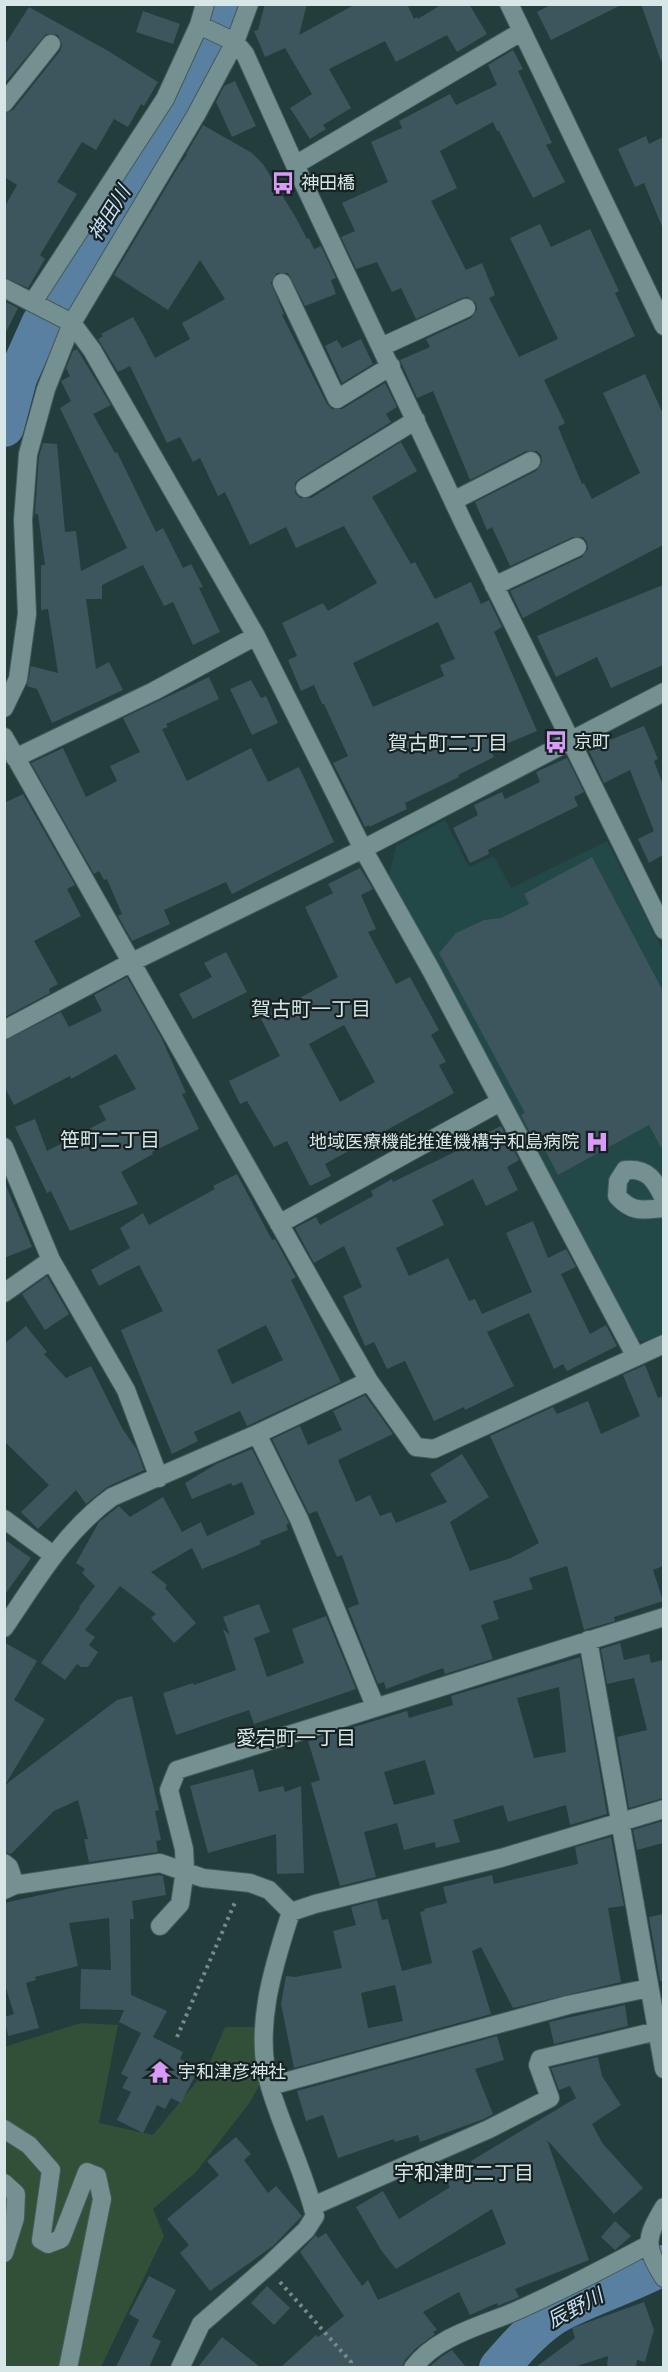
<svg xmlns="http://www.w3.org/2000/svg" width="668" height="2372" font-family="Cabin,'Noto Sans JP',sans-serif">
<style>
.built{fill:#234848}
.green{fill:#325038}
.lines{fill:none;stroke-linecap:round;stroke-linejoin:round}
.river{stroke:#5980a0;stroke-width:40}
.building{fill:#3d555d;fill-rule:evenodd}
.minor-casing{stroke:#435a5a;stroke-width:20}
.path{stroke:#758a8a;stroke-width:4;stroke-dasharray:3 4.5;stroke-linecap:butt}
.minor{stroke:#749091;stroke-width:18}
.labels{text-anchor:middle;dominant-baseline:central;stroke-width:4.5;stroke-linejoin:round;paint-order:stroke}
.poi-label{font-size:18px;fill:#d7e6e6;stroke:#162122;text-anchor:start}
.water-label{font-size:20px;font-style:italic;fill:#c7dff4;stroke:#162122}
.neighbourhood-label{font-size:20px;fill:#d7e6e6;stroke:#162122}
</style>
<rect width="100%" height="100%" fill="#233d3d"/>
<path class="built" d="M445,820L469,867L494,856L511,888L607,841L663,951V1334L645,1342L636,1340L389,876L396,846Z"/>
<path class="green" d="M81,2023L118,2025L99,2123L153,2135L207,2069L225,2027H258L261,2082L250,2102L196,2172L153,2209L164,2236L101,2367H5L4,2047Z"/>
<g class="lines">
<path class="river" d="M4,427L17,378L41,324L199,68L225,4
M499,2368C517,2347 537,2324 561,2311C594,2294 631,2283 664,2265"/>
</g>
<path class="building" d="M265,4H307L299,35L356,4H407L414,19L417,17L418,19L442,4H469L487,34L457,52L447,35L396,62L385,41L329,69L351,108L323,125L326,129L310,139L290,108L312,94L285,48L265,57L254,31L258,30Z
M552,4H623L551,40L537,12Z
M641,4H663V60L661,61Z
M29,7L110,52L158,82L144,106L141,104L128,127L114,119L96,150L82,142L57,182L77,194L40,255L45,259L28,288L4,277V208L17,185L4,177V114L13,110L60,51L62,45L58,35L46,34L4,84V46Z
M143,11L180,24L173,44L136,32Z
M513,50L523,69L518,71L552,143L546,145L565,182L533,198L499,131H497L493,122L440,151L457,188L431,201L466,270L482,263L495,295L489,298L519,357L558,339L510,238L540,224L551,247L590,229L619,291L615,293L635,336L544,380L565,423L558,427L582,484L584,483L592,499L640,473L603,393L645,374L663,414V545L523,618L510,591L582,557L588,549L587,542L583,537H573L510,566L492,527L487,530L475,502L536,471L542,462L541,455L537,451H526L470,480L433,391L417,398L400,360L430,347L426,339L471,318L477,310L476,303L468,297L462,298L416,319L401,288L392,292L377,262L356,269L341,237L355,231L342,203L388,182L371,142L402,128L399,121L450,94L456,105L497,85L488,65Z
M235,81L256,126L232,137L216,102L224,86Z
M203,125L252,153L263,164L296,218L307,239L309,238L314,249L321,246L336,278L331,280L336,294L305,306L288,273H277L271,283L284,314L282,315L327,404L332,409H342L385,383L397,407L386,414L391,422L299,479L295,483V493L300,498H311L401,442L417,471L372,497L411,564L415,562L435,599L471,582L481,604L489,600L502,627L494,632L537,731L491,750L494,757L458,775L459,777L405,803L407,809L369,827V825L365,827L333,763L348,756L324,704H322L314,685L301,691L288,660L297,656L282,623L323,603L328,611L377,583L344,526L296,548L286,527L250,545L225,492L218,496L200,458L193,462L180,437L167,443L130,366L118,372L98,339L103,336L101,334L133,317L147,342L146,344L147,343L155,358L190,339L182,323L225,299L200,260L168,310L114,275L180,164L187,155L186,154ZM438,622L455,659L440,665L444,676L373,707L353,663Z
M646,136L649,144L663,137V229L644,183L635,187L618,149Z
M4,301L18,308L4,336Z
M361,339L373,364L342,383L325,346L337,340L342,348Z
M77,349L111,405L93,414L115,453L117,452L156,532L163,528L183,568L191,564L203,587L199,588L220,632L193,645L173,602L164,606L143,565L102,585V599H86L96,669L109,662L123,690L52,723L37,689L27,686L31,666L58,673L48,609L41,610V565H45L38,514H35V512L39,456L43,443L57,444L65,532L76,531L81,571L127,548L60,408L71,401L61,381L70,376L66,368L73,351Z
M663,585V665L611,688L597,657L556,677L537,636Z
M209,677L219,699L166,724L168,727L162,729L187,781L251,748L268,782L299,767L334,842L232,894L226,882L164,910L170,924L132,941L118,916L122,914L107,879L104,880L99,871L94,874L31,763L63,748L86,797L117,781L110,766L140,752L123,718Z
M251,680L261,698L266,696L278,723L252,735L230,689Z
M644,726L658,759L654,761L663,785V855L649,863L638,839L654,831L630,770L604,783L588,749L609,738L610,740Z
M567,758L584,792L574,797L578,806L488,850L489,854L470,863L453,828L478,815L474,805L502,792L505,799L540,782L536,772Z
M23,794L75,885L67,889L81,916L34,941L58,984L49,989L50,993L5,1017L4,803Z
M592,857L663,991V1151L649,1125L558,1175L544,1148L539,1150L521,1115L525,1113L439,953L456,933L484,920L501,918L529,904L524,894Z
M360,868L373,889L361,895L376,929L368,932L396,984L410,977L439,1030L431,1035L446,1062L439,1065L454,1093L325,1164L331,1176L310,1186L287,1141L274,1147L247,1101L240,1104L229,1081L280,1056L261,1019L338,977L305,907L333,893L328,884ZM344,1025L375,1082L340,1102L309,1044Z
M226,952L247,992L193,1019L179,994L212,977L204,963Z
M127,977L161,1037L186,1093L182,1094L199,1129L152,1152L153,1154L121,1172L138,1204L70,1231L51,1191L47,1193L15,1127L35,1119L47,1151L106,1120L99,1106L136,1089L116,1054L71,1079L70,1076L14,1105L4,1086V1041L61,1012L69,1027L102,1011L94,995Z
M501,1126L519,1160L507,1167L518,1190L486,1206L473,1179L432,1200L444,1225L396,1248L409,1276L448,1258L469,1301L475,1299L482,1314L532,1292L506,1233L533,1221L548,1258L566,1249L576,1267L561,1274L590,1334L606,1325L617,1346L567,1371L563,1364L554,1369L529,1313L487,1332L514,1386L465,1410L464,1407L434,1421L405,1361L387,1369L374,1342L365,1346L343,1296L362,1287L344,1246L314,1263L295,1228L316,1217L320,1225L373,1196L371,1191L392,1179L393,1182L471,1144L470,1141Z
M237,1174L272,1240L275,1239L294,1274L296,1277L291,1280L341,1382L247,1426L240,1411L194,1432L198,1441L172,1454L121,1330L163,1311L139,1265L99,1286L91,1270L130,1248L120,1228L143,1213L149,1225L215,1189L213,1186ZM266,1325L283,1360L232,1384L217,1350Z
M4,1181L32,1247L4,1258Z
M47,1276L69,1314L45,1330L22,1294Z
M26,1326L47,1352L44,1354L66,1378L91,1366L122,1428L137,1450L144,1470L107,1487L86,1504L76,1490L38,1529L21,1512L49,1485L4,1441V1344Z
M645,1365L658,1398L663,1396V1566L653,1570L663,1601L614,1617L615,1621L584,1630L567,1566L529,1578L533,1589L493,1601L499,1619L481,1625L493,1659L445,1674L443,1668L386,1689L384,1682L378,1684L348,1608L359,1604L342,1555L337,1557L317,1511L309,1514L272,1439L300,1426L308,1445L342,1430L333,1411L365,1395L393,1434L338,1460L356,1502L370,1495L380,1516L391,1512L396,1523L447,1502L430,1474L462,1454L489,1497L450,1522L470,1571L511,1558L539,1543L490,1436L553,1407L557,1414L588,1401L601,1434L640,1416L623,1375Z
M252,1449L289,1523L286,1525L288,1530L260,1541L261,1544L234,1556L202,1569L192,1548L151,1572L167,1585L165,1588L196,1623L174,1643L151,1618L156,1614L120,1586L85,1630L95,1637L89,1645L98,1652L88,1667H81L77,1664L65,1680L41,1663L80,1608L79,1607L95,1586L82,1573L85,1569L76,1563L99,1522L119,1506L130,1517L163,1497L182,1532L201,1522L207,1536L255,1514L242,1482L233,1486L231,1483L192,1499L185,1483L216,1464Z
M4,1539L31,1558L4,1596Z
M259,1604L270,1632L254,1638L267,1677L304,1663L292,1629L326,1616L356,1689L254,1724L249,1710L176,1735L163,1693L193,1683L194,1685L236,1670L223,1629L230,1635L223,1617Z
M4,1642L37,1661L14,1700L45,1719L5,1785L117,1700L132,1696L159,1810L155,1811L161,1840L156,1841L158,1852L89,1862L84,1839H88L78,1800L54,1811L11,1854L4,1852Z
M620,1643L624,1660L649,1654L651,1663L663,1660V1798L629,1808L617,1737L647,1730L634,1678L607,1684L601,1649Z
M580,1657L607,1814L570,1825L566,1805L508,1822L503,1805L453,1820L460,1842L436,1848L435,1842L404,1850L397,1823L364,1832L376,1877L340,1886L311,1783L320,1780L308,1741L407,1711L409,1718L453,1705L451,1696ZM559,1687L566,1752L534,1758L517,1698ZM425,1760L435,1794L394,1805L384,1772Z
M253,1769L259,1792L283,1786L285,1792L301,1786L304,1873L277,1874L276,1834L208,1853L190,1786Z
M663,1821V1843L637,1850L633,1830Z
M611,1837L624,1906L608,1908L621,1982L513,2008L481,1947L472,1951L491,2014L294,2068L281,2004L286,1976L295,1977L342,1968L333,1931L356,1925L351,1907L377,1900L382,1920L388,1919L402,1971L432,1963L420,1912L425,1911L424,1909L447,1903L443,1887L492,1875L494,1884L578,1864L575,1847ZM395,1985L403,2021L368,2028L361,1993Z
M159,1875L163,1876L166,1895L132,1901L134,1919H130L131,1995L167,2011L153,2037L183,2052L180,2059L199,2068L181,2103L171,2098L165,2109L157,2105L143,2133L117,2120L131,2092L122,2088L128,2077L121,2074L141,2033L119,2022L124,2010L80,2009L81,1969L111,1970L109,1918L69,1923L78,1966L35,1977L36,1980L26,1983L39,2028L8,2036L4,2017L14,2014L4,1982V1903L77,1887Z
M663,1914V1981H660L649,1917Z
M625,2005L628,2026L554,2044L549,2022Z
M497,2036L504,2060L475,2069L493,2114L484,2119L420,2142L418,2135L395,2142L394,2139L338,2158L323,2115L306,2121L297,2091Z
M598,2057L602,2076L621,2105L592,2124L603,2144L643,2188L614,2214L547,2140L589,2260L515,2289L519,2297L498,2306L497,2303L470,2315L459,2292L423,2312L437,2330L433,2332L435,2334L415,2349L405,2360L402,2367H281L316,2335L318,2337L344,2316L300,2252L316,2235L318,2238L326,2233L362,2286L368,2280L378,2300L506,2244L492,2209L396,2269L381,2250L356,2207L383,2191L399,2219L450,2187L445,2179L472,2163L471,2161L576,2098L570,2086L559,2090L551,2068Z
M236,2137L251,2154L244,2160L268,2193L276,2186L302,2216L273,2246L210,2291L180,2253L189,2245L167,2219L219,2175L207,2161Z
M615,2221L631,2236L615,2250L601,2237Z
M149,2276L176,2290L152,2337L161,2341L149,2367H116L139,2320L129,2314Z
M267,2286L290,2308L274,2325L251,2303Z
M644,2302L654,2330L645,2362L637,2360L636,2367H607L608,2356L574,2367H536L575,2338L572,2328Z
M222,2337L260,2367H198Z
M452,2350L466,2367H429L441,2357Z"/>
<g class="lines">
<g class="minor-casing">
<path id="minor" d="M509,4L664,326
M199,25L235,42L245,54L295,165L464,524L664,930
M4,103L51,44
M295,165L521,32
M282,283L337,399L391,366
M4,288L72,323L92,350L256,636L363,849L431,970L636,1357
M33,302L165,99L199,25L205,4
M381,347L466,308
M305,488L416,420
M453,501L531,461
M494,586L577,547
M4,708L18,679L27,614L23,520L28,454L46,389L72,323L196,115L235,42L249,4
M4,737L328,1310L369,1381L416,1447L434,1449L664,1344
M15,758L154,691L256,636
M4,1030L130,963L363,849L664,692
M4,1147L51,1260L126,1390L159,1478
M664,1199C655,1180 648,1168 625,1170L618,1181L617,1196C632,1213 642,1210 664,1208
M279,1224L500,1102
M4,1293L51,1260
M257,1434L299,1519L375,1706
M4,1519L53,1555
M4,1628C36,1581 65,1531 112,1497L257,1434L369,1381
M588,1640L664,2069
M4,1863L9,1867L15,1885
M4,1890L15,1885L160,1863L203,1878L250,1883L269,1890L291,1912L315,1904L501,1858L664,1809
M160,1926L180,1904L185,1870L184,1849L169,1790L177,1770L664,1617
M270,2086L568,2005L649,1988
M4,2129L29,2145L51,2170L41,2240L48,2244L61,2239L87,2172L97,2176L102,2199L68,2368
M4,2183L16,2194L15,2218L4,2253
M313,2206L489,2129L550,2098L538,2065L540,2059L657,2031
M664,2207C645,2239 644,2246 664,2278
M180,2368L201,2324L269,2265L306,2230L315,2216C304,2171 283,2131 270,2087C253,2030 273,1967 291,1912
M413,2368C437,2336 481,2326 516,2311C561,2291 605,2268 648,2245"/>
</g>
<path class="path" d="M177,2037L236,1900
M280,2282L351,2362L349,2368"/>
<use href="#minor" class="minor"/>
</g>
<defs>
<g id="bus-bare" transform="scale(1.8)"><path d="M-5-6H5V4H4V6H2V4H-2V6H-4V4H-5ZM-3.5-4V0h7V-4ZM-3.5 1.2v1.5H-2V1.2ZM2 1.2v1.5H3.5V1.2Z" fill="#da9af7" stroke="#162122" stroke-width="2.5" paint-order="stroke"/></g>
<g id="hospital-bare" transform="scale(1.8)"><path d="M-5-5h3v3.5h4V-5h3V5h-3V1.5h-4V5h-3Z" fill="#da9af7" stroke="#162122" stroke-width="2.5" paint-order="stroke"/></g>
<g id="temple-bare" transform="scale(1.8)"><path d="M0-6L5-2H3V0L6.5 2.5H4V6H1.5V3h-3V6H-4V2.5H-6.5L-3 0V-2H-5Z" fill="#da9af7" stroke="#162122" stroke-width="2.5" paint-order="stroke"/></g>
</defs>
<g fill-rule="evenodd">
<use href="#bus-bare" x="283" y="183"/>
<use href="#bus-bare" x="556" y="742"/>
<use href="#hospital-bare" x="597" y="1142"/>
<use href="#temple-bare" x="160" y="2072"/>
</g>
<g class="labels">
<g class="poi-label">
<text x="301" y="183">神田橋</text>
<text x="574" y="742">京町</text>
<text x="579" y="1142" text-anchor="end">地域医療機能推進機構宇和島病院</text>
<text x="178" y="2072">宇和津彦神社</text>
</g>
<g class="water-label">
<text transform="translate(109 213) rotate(-58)">神田川</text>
<text transform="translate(575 2308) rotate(-28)">辰野川</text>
</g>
<g class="neighbourhood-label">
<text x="448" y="743">賀古町二丁目</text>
<text x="311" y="1009">賀古町一丁目</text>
<text x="110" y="1140">笹町二丁目</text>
<text x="296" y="1738">愛宕町一丁目</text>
<text x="464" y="2173">宇和津町二丁目</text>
</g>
</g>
<rect width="668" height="2372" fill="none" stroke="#d7e6e6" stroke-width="12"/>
</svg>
